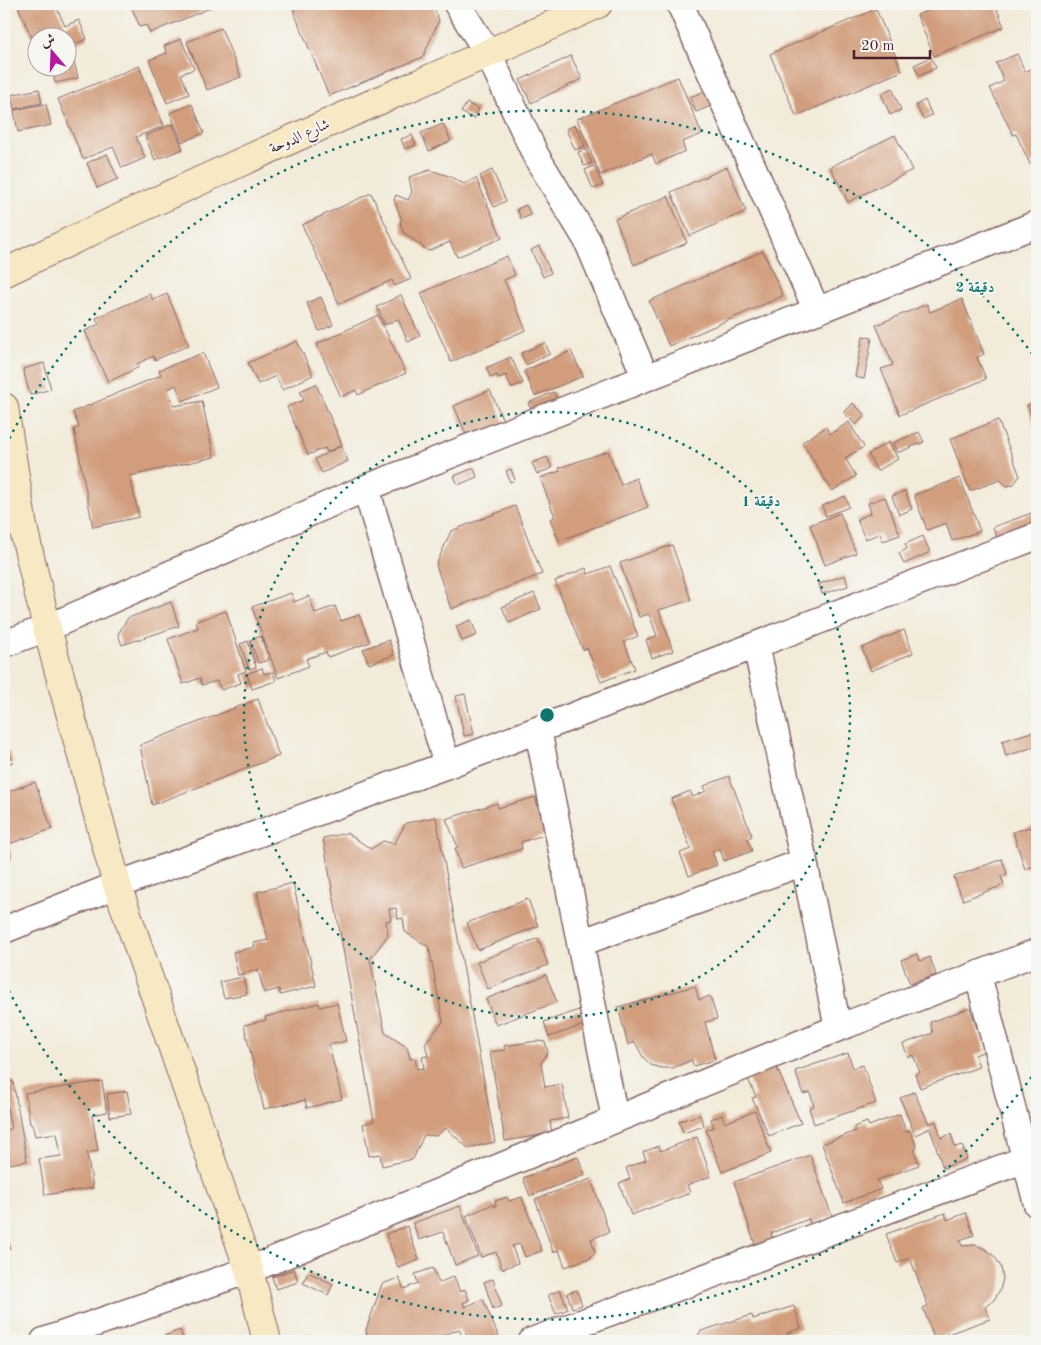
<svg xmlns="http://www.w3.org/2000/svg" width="1041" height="1345" font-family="'Old Standard TT',Amiri,serif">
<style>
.building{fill:#d19d7c;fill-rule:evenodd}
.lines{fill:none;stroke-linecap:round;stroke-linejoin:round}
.street-casing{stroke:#856668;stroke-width:29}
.secondary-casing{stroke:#856668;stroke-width:30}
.street{stroke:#fff;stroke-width:26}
.secondary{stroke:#f7e9c3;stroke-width:28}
.ring{fill:none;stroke:#0f766e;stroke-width:2.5;stroke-dasharray:2.5 5}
.labels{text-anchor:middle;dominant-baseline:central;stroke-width:4;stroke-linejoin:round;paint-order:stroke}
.street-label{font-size:15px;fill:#4a1f2b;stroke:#f6f6f2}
.centre{fill:#0f766e;stroke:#f6f6f2;stroke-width:2.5}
.ring-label{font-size:15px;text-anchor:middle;font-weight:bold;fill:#0f766e;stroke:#f6f6f2;stroke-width:4;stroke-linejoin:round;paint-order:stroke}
</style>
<rect width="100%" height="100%" fill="#f6f6f2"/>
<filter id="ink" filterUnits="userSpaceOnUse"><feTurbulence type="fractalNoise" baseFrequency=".02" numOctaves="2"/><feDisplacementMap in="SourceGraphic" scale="10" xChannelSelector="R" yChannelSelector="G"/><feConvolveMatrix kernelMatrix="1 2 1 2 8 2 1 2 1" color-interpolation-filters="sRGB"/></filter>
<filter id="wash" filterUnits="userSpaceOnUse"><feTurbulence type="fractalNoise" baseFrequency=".0096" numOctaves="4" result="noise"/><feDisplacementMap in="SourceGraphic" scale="20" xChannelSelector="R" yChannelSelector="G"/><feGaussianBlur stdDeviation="1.12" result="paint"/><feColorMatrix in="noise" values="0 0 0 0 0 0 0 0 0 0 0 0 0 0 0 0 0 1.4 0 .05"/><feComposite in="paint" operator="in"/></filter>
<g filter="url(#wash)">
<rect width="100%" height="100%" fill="#f2ebd9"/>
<g id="blocks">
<path class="building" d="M17,4H55L65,26L79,20L87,39L68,47V38H38V42L34,43Z
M130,4H208L210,8L150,33L146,25L140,27Z
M308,4H432L439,20L423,57L329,96L293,10Z
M794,4H814L796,10Z
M944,4H995L1004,27L934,56L917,15Z
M876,9L902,71L796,116L770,54Z
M221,28L241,77L207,90L187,42Z
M181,39L194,69L181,74L189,94L167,103L149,60L167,53L164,46Z
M1017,54L1025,72L1033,68L1037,77V160L1030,164L1016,134L1013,135L990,88L1004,81L996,63Z
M571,56L582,79L531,103L520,80Z
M73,57L78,78L55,83L52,68H68V58Z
M931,57L936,68L919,76L914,65Z
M139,66L164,126L136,137L145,158L122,168L113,147L83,159L58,99Z
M678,77L702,134L682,142L685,151L656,164L652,154L600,175L577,119Z
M892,88L901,110L890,115L881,93Z
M39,89L42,103L14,109L11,95Z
M705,91L711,106L696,112L690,97Z
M925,100L932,115L923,119L916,105Z
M467,103L479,109L474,119L461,112Z
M46,104L51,125L18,132L14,110Z
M192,104L204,133L182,142L170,113Z
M173,124L183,149L155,160L145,136Z
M443,124L451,141L429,151L421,133Z
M575,125L585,146L575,150L566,129Z
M412,135L416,145L405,149L401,139Z
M895,135L912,170L848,202L830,167Z
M586,149L592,163L584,166L578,152Z
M107,154L118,179L97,188L87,163Z
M594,166L603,185L593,189L585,170Z
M727,167L746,211L690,236L671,192Z
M430,170L449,176L464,184L476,178L502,238L457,257L450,242L428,251L403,232L400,222L402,220L394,200L396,195L408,200L412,192L409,177Z
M492,170L506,201L494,207L480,176Z
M371,193L411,279L395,286L392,280L339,304L302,225Z
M668,196L687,243L634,265L615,219Z
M526,205L531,215L521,219L517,209Z
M539,246L551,273L543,277L531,250Z
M763,251L783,296L669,346L649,301Z
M507,256L515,275L504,280L526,330L451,362L421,293Z
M150,294L153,300L167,294L189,345L155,360L153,356L137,364L139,367L108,382L85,331L99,324L96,318Z
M401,295L420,336L408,342L398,319L385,325L377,307Z
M321,297L333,325L319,331L307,303Z
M962,299L984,354L977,357L986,379L900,415L881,369L893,365L876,325L927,304L930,312Z
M378,315L406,373L358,395L356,390L341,397L317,344Z
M863,336L872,338L864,379L855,377Z
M297,341L313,375L282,390L276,376L258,384L248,363Z
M545,343L550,354L526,365L521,353Z
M571,351L583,376L535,396L524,371Z
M203,353L217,387L182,401L176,385L168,389L174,406L202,401L214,457L130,476L139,517L93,527L74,429L79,427L73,412L161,375L159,370Z
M511,357L523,383L511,388L506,375L498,378L497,375L491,378L486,368Z
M44,363L51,389L30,395L23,369Z
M316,384L342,445L327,452L325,448L308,455L287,407L304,400L300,391Z
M490,390L505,425L469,441L454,406Z
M554,392L561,408L536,419L528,403Z
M1037,402V432L1027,405Z
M853,403L865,415L856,425L844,413Z
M998,420L1020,476L1013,485L1007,486L1000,480L970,491L950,439Z
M849,422L864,447L845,458L856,476L832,491L802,442L826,427L830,434Z
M919,432L924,442L897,453L893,443Z
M889,442L898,459L877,471L868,454Z
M341,446L348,461L322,473L315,459Z
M608,451L621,485L636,478L648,507L559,541L550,519L555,517L540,478L560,471L559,468Z
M547,457L552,468L537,474L532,463Z
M474,468L477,477L458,485L454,476Z
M511,469L515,480L510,482L506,471Z
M960,478L980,531L952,541L946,523L927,530L914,495Z
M905,491L912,509L899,515L892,496Z
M845,496L849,507L826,516L822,506Z
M885,497L900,535L883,541L880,534L865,539L857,519L871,513L868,503Z
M515,506L542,574L451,609L436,565L451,531Z
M1037,511V525L998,540L993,527Z
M840,513L856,553L825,565L810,525Z
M923,536L930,552L904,564L899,553L907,549L905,544Z
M672,545L691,600L659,610L673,651L652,658L646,640L657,636L649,614L639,617L620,563Z
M610,566L638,636L624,642L635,669L601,682L587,648L583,650L555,581L586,568L588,574Z
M845,575L848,586L822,594L819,584Z
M291,593L294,602L309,596L315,613L335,606L341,621L359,615L370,642L328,657L326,652L306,659L309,666L278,678L252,607Z
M534,593L541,609L509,623L502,607Z
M171,602L179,626L122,645L118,634L128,618Z
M226,611L246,671L238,674L241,683L221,690L217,681L202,685L200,678L183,684L168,639L198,628L196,621Z
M471,620L477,635L462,641L456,626Z
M904,630L913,653L871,671L862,648Z
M261,636L269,660L258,663L250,640Z
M389,640L394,655L369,664L363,649Z
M248,641L256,667L249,669L240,644Z
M262,668L264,674L273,672L276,681L252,689L247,674Z
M465,694L474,734L464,736L456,696Z
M258,699L279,756L152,805L140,745Z
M1035,731L1037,746L1006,756L1002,741Z
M9,751L13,762L4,765V753Z
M729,776L752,836L747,839L752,851L724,861L720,849L712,851L717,865L689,876L680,853L691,849L671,799L690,791L693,797L706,791L704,786Z
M35,782L52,829L9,844L11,858L4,864V793Z
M535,797L547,834L521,842L522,849L461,868L455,848L458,847L446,819L497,803L498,808Z
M436,817L495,1142L468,1148L446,1128L436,1136L424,1135L413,1159L382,1166L380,1154L369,1156L363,1124L374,1121L323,838L347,833L371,849L383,841L394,844L406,823ZM396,908L398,919L403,918L405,932L429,947L443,1022L425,1043L428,1056L422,1057L424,1068L417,1069L415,1058L410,1059L407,1047L385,1033L370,959L388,935L386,921L391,920L389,909Z
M1037,825V865L1025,869L1013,832Z
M1002,859L1007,874L1001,876L1004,885L963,900L954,877Z
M293,883L316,986L280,995L279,989L264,993L258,970L238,975L233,952L255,947L254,943L268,940L257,892Z
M528,899L538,926L478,950L467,923Z
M538,938L548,965L488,989L477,962Z
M917,954L920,961L930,957L936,975L910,984L901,960Z
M546,975L557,1002L496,1025L486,999Z
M243,977L247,994L224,998L220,982Z
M695,986L699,1000L710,996L717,1019L705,1022L715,1060L693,1066L692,1060L673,1068H662L651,1065L643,1057L635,1042L628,1045L618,1007Z
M319,1003L320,1007L337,1003L346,1041L329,1045L342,1099L307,1108L305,1100L264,1109L244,1025L266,1020L265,1017Z
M970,1008L985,1051L975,1055L979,1067L920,1088L915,1074L920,1072L913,1055L908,1057L903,1044L933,1033L930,1022Z
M579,1010L584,1025L549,1037L544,1022Z
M537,1041L545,1042L548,1052L541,1063L545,1087L562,1084L568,1118L550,1121L552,1133L505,1141L490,1052L505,1050L504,1046Z
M848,1053L853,1068L863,1065L876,1103L814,1124L809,1108L814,1106L810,1092L803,1094L795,1071Z
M776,1066L801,1123L769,1136L752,1098L756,1097L748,1079Z
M13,1081L27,1161L4,1165V1131L11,1129L7,1107L4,1108V1082Z
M102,1081L107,1112L92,1115L98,1151L87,1153L93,1188L45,1195L39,1159L61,1156L57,1133L35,1136L32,1124H30L25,1093Z
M127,1091L131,1114L110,1117L107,1094Z
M914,1092L929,1124L936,1121L941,1138L951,1134L955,1147L962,1145L967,1159L943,1168L930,1128L915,1135L900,1098Z
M755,1111L771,1153L722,1172L706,1130L714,1127L711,1119L722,1115L725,1123Z
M900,1114L906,1132L910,1130L917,1148L914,1150L919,1165L877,1180L881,1189L844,1203L822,1144L856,1131L854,1127L867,1122L869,1126Z
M700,1115L704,1126L683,1133L679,1121Z
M697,1137L711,1176L687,1185L690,1193L631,1215L619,1183L630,1179L626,1168L646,1160L643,1152L659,1146L661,1151Z
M810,1155L832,1216L810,1224L809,1219L771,1233L774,1241L756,1247L734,1182Z
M578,1157L585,1175L530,1196L523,1178Z
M591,1179L609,1232L591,1239L595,1252L590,1258L565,1267L559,1250L553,1252L535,1199Z
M507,1197L509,1201L522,1197L542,1251L525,1257L520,1244L512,1246L518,1263L502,1269L496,1252L481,1257L466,1216L493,1204L494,1207L496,1206L495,1201Z
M460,1206L478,1256L455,1265L443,1232L419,1240L413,1223Z
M945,1213L947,1220L966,1213L974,1235L960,1240L962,1246L976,1245L987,1250L995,1257L1001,1267L1003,1279L1000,1290L994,1300L985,1307L990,1319L942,1336L944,1341H926L934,1338L923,1308L928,1306L910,1258L897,1263L886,1234Z
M407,1226L419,1260L398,1268L386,1234Z
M4,1231L10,1249L4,1251Z
M433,1268L439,1283L454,1276L460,1292L465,1289L469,1300L463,1303L465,1307L483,1299L500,1340L464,1341L459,1329L429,1341H368L366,1330L382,1284L399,1278L404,1289L418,1283L415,1274Z
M294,1269L298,1282L276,1289L272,1277Z
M308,1272L333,1284L328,1295L303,1283Z
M493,1279L502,1306L493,1309L484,1282Z
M560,1290L568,1309L556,1314L548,1295Z
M577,1290L582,1305L572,1308L567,1293Z
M794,1306L801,1328L787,1333L789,1341H696L697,1337L701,1331L752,1315L753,1319Z
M180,1330L184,1341H150Z"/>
</g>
</g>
<g filter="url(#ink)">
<use href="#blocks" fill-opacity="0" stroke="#856668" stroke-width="1"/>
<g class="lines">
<g class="street-casing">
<path id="street" d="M457,4L489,55L536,156L587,240L645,376
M680,4L817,311
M366,488L447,765
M4,644L47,628L366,488L1037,224
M756,645L804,862L838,1028
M538,730L615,1119
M4,930L117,885L447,765L1037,536
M580,943L804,862
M978,975L1037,1204
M44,1341L249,1270L838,1028L1037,952
M532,1341L1026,1159"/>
</g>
<g class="secondary-casing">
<path id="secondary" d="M4,273C124,215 246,159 369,105C445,72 522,39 598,4
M4,407L23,527L47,628L117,885L249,1270L267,1341"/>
</g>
<use href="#street" class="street"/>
<use href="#secondary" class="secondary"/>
</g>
</g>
<g class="ring">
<circle cx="547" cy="715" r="303"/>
<path d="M1036 1071A605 605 0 0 1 6 985M6 445A605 605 0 0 1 1036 359"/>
</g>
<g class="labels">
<g class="street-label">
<text transform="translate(300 137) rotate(-24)">شارع الدوحة</text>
</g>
</g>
<circle cx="547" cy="715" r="8" class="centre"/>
<g class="ring-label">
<text x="975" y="292">2 دقيقة</text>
<text x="761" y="506">1 دقيقة</text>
</g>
<rect width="1041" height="1345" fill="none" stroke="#f6f6f2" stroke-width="20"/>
<g transform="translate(52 52) rotate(341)"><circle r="24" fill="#f6f6f2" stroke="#b1a0a2"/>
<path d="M0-4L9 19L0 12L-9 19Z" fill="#b5179e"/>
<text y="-8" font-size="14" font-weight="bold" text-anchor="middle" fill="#4a1f2b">ش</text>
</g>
<path d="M854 50v8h76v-8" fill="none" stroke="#4a1f2b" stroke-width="2.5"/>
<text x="861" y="50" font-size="15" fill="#4a1f2b" stroke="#f6f6f2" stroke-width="4" paint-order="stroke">20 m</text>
</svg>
